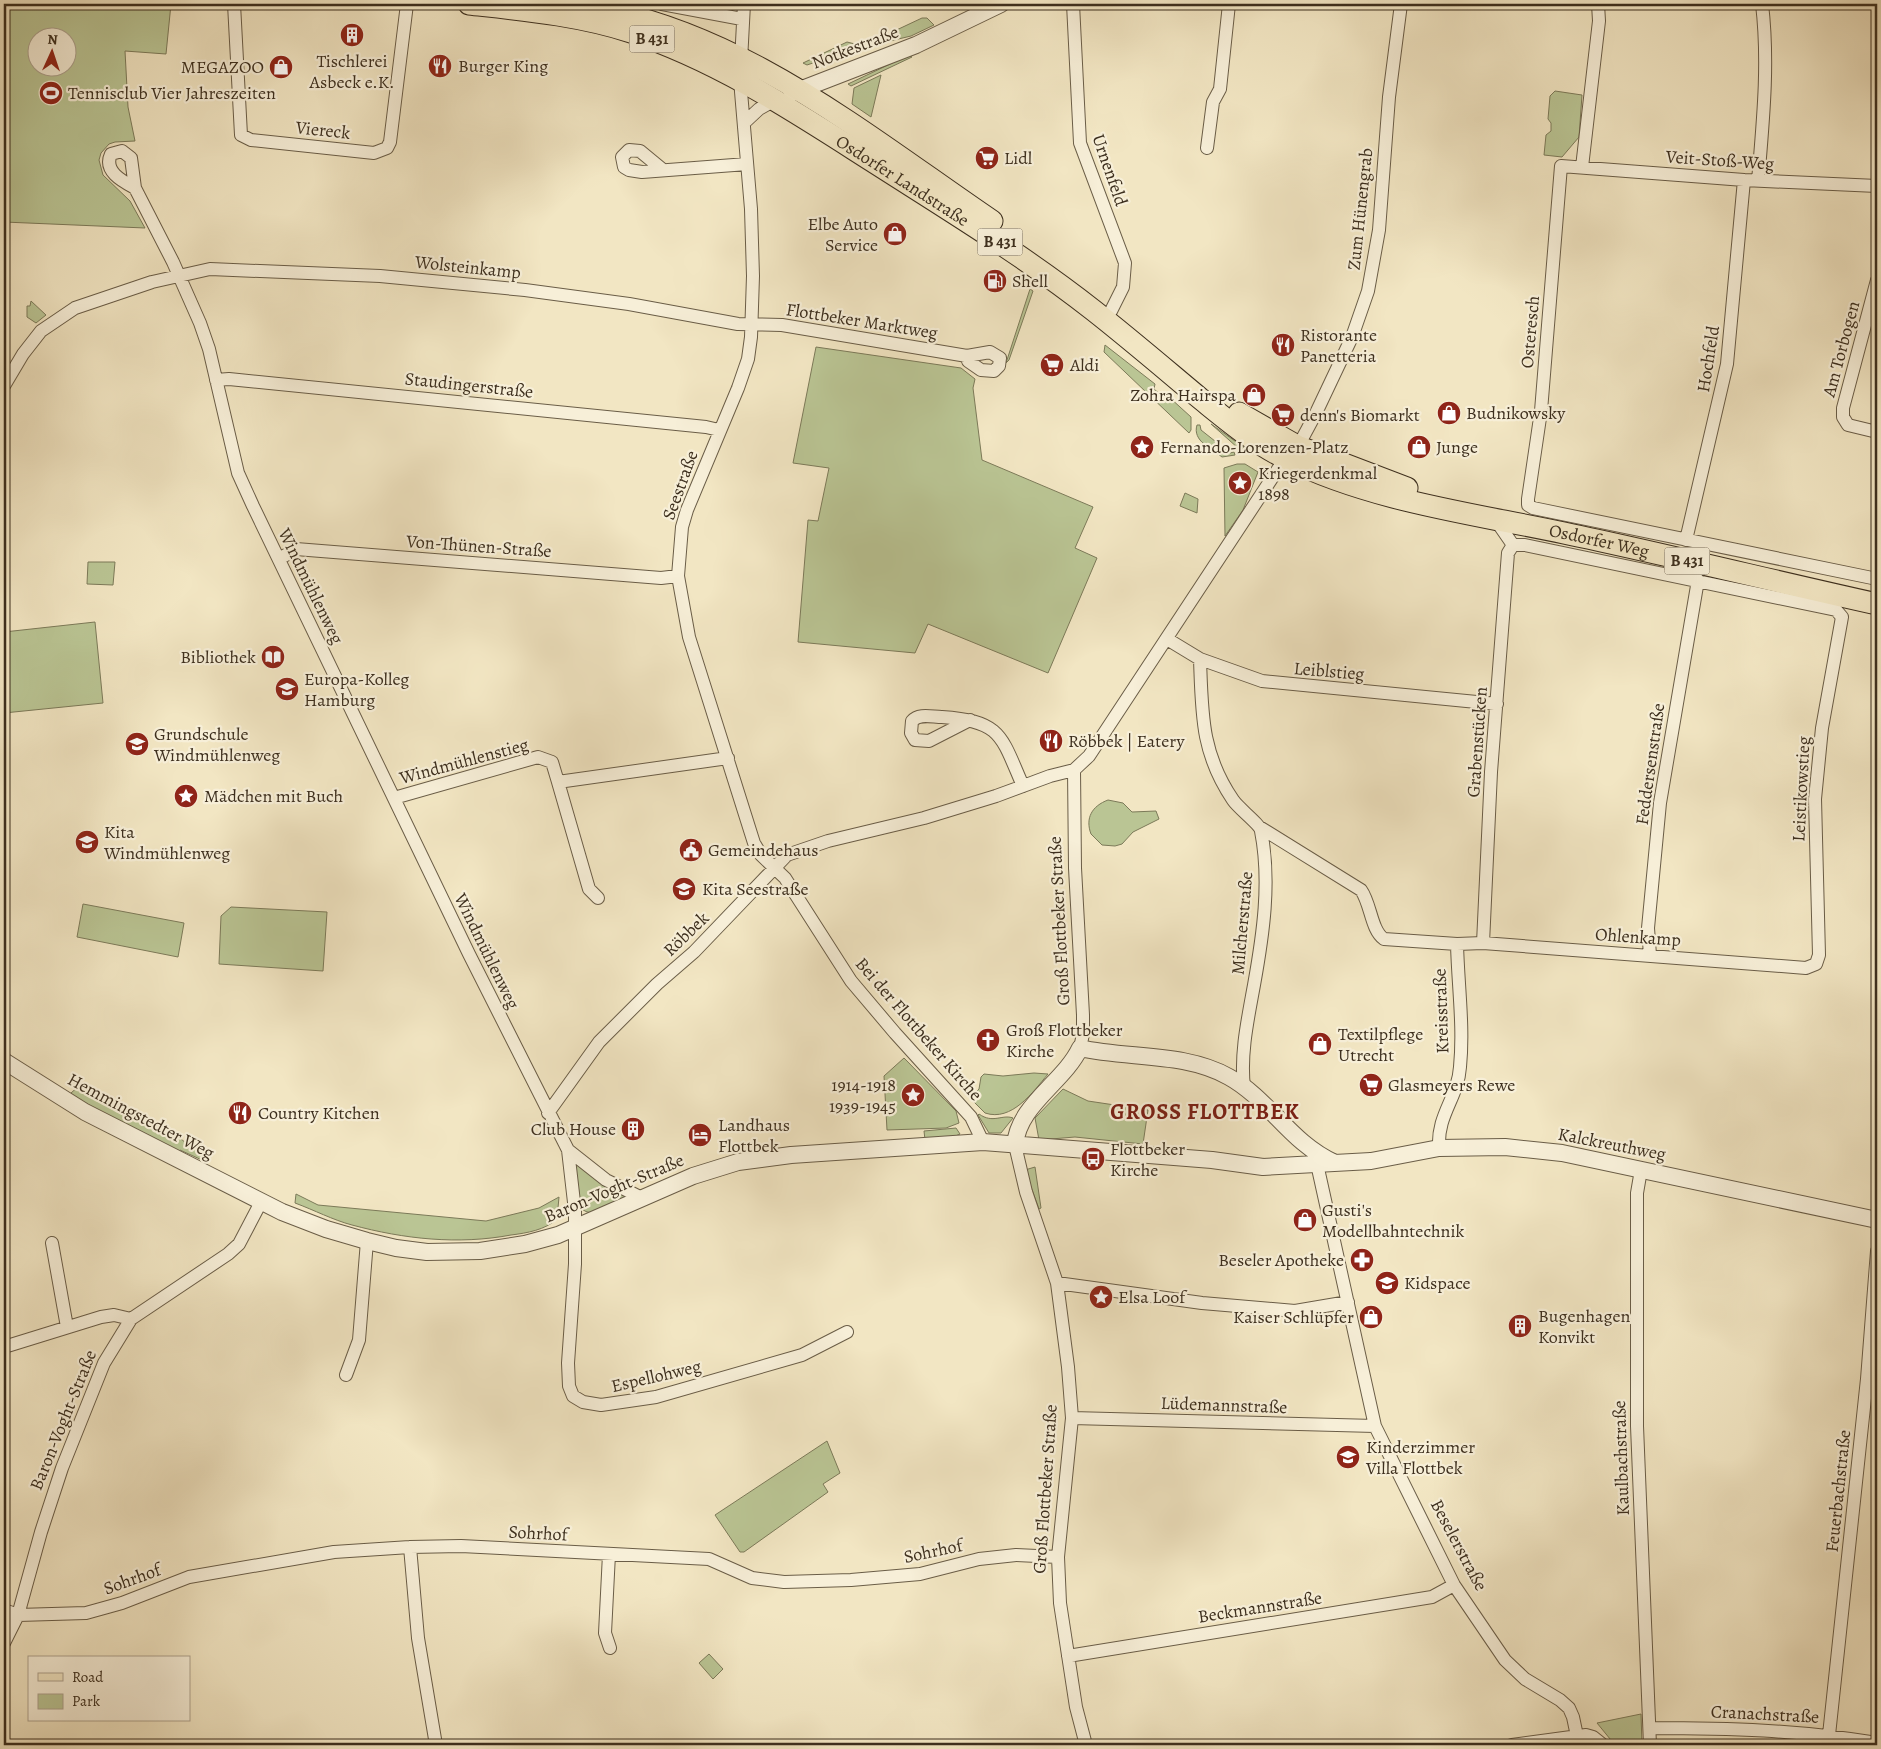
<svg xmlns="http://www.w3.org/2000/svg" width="1881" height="1749" font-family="Alegreya,serif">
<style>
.green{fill:#bac594;stroke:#7c7a59;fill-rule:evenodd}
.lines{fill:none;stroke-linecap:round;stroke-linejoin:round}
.minor-casing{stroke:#6a5d47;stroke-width:14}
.tertiary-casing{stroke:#6a5d47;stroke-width:18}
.primary-casing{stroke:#3d2f1e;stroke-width:23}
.minor{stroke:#f7efd8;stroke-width:12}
.tertiary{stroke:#f7efd8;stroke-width:16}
.primary{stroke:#f2e6c3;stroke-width:21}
.labels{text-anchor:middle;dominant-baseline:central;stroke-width:4.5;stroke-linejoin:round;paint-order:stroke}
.shield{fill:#f7efd8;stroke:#756956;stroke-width:1}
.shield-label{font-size:16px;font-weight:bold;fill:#3d2f1e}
.street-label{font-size:18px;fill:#3d2f1e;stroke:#f7efd8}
.poi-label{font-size:18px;fill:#3d2f1e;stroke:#f7efd8;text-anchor:start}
.district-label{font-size:22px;font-weight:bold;letter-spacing:1px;fill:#7a1f14;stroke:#f7efd8}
</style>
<rect width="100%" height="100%" fill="#f2e6c3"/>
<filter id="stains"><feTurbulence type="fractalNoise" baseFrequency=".004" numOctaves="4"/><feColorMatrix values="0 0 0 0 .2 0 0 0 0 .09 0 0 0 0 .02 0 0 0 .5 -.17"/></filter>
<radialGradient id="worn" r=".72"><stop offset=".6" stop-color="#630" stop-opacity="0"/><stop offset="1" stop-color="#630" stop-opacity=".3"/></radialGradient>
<path class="green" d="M4,4H171L166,54L125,51L128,107L135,141L115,142L109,144L101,153L99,160L103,175L130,201L145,228L4,222ZM38,38H68V68H38Z
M922,18H927L934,25L911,36L890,41L888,34Z
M847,42L863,46L807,65L803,63Z
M909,55L912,57L851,86L848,84Z
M881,75L871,117L852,104L854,88Z
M1555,91L1582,95L1579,137L1562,157L1544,155L1546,135L1551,131V123L1548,119L1550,96Z
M1030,289L1033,291L1009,360L1006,363Z
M31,301L46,315L36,323L27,317V306H30Z
M1105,345L1155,384L1154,389L1163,397H1169L1191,417V430L1189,433L1104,352Z
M816,347L961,368L975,379L973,388L982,460L1093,507L1075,548L1097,558L1048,673L928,624L915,653L798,642L808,520L818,521L829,468L793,463Z
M1211,424L1249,451L1238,448Z
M1197,425H1200L1201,430L1230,453L1234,452L1235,455L1222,457C1212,449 1192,441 1197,425Z
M1237,464H1245L1258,472L1243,510L1225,536L1224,468Z
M1185,493L1198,499L1197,513L1180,506Z
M88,562H115L113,585L87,584Z
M95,622L103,703L4,713V632Z
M1108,800L1123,803L1132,812L1156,811L1159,819L1133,832L1122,844L1115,846L1102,845L1091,834C1085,818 1092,806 1108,800Z
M83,904L184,923L178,957L77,937Z
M231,907L327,912L323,971L219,964L221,916Z
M904,1058L956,1111L959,1123L946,1128L887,1130L884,1076Z
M1034,1073L1048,1074C1033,1092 1012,1122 985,1113L970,1098L979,1089L981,1077L984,1074L1003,1076Z
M80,1085C123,1107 168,1124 204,1158L202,1160L180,1150L178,1152L71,1096V1093Z
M1063,1089L1088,1101L1148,1110L1143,1144L1075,1137L1039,1140L1035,1118Z
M979,1114C993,1124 1002,1114 1013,1118L1001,1133H989L978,1115Z
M956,1128L960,1134L953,1137L925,1140L924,1131Z
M575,1162L630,1197C617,1203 593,1221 581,1208Z
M1035,1167L1041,1208L1039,1209L1026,1173L1025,1170Z
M296,1194L318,1205L486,1221L539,1208L559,1197L557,1219C545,1230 527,1233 511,1235C458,1245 404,1239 352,1225C333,1220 314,1210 295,1203Z
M827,1441L840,1473L823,1484L828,1492L744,1552H740L715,1515Z
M709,1654L723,1669L713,1679L699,1663Z
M1641,1714L1642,1745H1615L1597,1723Z"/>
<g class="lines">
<g class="minor-casing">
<path id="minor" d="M234,4L241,135L251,140L374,153L387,148L390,142L407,4
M662,4L742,19
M744,4L740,80L751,209L753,276L751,337L748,359L738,388L687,510L682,527L678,576L689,637L754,843L761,855L785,878L851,981L895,1033L971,1117L983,1142
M1073,4L1080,143L1125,263L1123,287L1111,311
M744,123L759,109L775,100
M1207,148L1213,102L1220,89L1229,4
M1582,167L1599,21L1598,4
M663,170L640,151L629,150L622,157L624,167L629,170L642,172L747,164
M1758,181C1763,121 1769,63 1762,4
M1877,186L1744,180L1561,166L1541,411L1528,499V505L1533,508L1877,579
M135,188C122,181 103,171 111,154L122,151L131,158L135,188L173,262L200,323L209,349L238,473L253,506L469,954L568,1150L575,1211V1264L568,1363L569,1386L573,1396L583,1402L601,1405L656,1397L802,1355L847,1332
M1877,280L1843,408V417L1848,425L1877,432
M990,352L1000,358L999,366L994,371L981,370L968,361L967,356Z
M216,380L229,379L706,427L719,430
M4,386L23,354L41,331L75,308L152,282L210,269L380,276L525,290L629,304L738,324L782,325L967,356
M1495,519L1513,545
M1686,540L1727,364L1744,180
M279,559L296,549L661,578L678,576
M1167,639L1200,659L1262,681L1497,704
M1200,659C1202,714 1201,753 1233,800C1239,809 1260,824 1261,831C1271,882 1263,935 1254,985C1248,1018 1240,1054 1244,1087
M970,720L929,741L915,740L911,733L912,721C919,713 932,717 942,717C1002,721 1001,736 1023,786
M1074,770L1075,868L1083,1015V1034L1080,1048
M558,782L589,889L598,898
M394,798L538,757L552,762L558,782L728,758
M1261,828L1361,890C1371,904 1371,930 1384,939L1457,944C1458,985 1464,1027 1460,1067C1458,1098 1437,1114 1439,1148
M1483,943L1491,772L1508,553L1513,545
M1457,944L1483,943L1806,968L1816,964L1819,955L1815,799L1822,728L1842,617L1836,610L1525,545H1513
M1650,955L1648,928L1660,803L1698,580
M548,1113L599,1042L657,984L694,952L787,855L828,841L924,818L996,796L1050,776L1074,770L1089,756L1280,466L1302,439L1316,413L1352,337L1368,291L1379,230L1389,97L1401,4
M1015,1145L1026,1192L1057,1283L1068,1367L1072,1418L1058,1557L1060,1603L1076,1707L1086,1745
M568,1150L606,1180L644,1199
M1317,1164L1375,1426L1454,1585L1505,1660L1525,1679L1560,1700L1569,1708L1573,1717L1577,1736
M1641,1170L1637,1193V1426L1650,1745
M52,1243L67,1327
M1057,1283L1202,1303L1295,1311L1348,1302
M4,1347L101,1317L114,1315L131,1319
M346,1375L359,1340L367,1241
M1072,1418L1375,1426
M410,1547L418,1638L436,1745
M609,1554L605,1633L610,1648
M4,1610L18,1615L86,1613L122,1603L189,1577L334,1552L410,1547L461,1546L709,1559L752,1578L784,1582L851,1580L920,1574L979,1559L1016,1555L1058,1557
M4,1643L18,1615L41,1532L62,1468L104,1363L131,1319L228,1254L239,1244L261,1202
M1068,1656L1432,1597L1454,1585
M1651,1728C1729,1728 1799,1730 1877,1743
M1829,1735L1867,1379L1877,1251
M1512,1745L1586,1735L1593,1737L1603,1745"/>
</g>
<g class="tertiary-casing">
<path id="tertiary" d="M792,93L916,45L1001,4
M4,1061L85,1112L282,1212L326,1229L367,1241L396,1248L427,1252L480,1251L525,1244L558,1235L693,1176L738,1162L791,1155L983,1142L1212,1160L1263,1167L1371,1161L1439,1148L1505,1147L1562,1153L1877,1220
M1015,1145C1018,1105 1064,1082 1080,1048C1128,1059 1185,1052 1229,1077C1269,1099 1290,1143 1335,1163"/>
</g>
<g class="primary-casing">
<g id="primary">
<path id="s1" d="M469,4C523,10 579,15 631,32C719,61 795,112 872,161C947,209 1023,255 1093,310C1130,339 1166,370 1202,400C1228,421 1254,443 1285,458C1372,501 1470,513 1564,533C1669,555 1773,581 1877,604"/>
<path d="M573,4C735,26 861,132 992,221"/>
<path d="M1239,413L1297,446L1407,488"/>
</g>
</g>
<use href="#minor" class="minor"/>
<use href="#tertiary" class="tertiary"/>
<use href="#primary" class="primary"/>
</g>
<defs>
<g id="building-disc" transform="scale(1.25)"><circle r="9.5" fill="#8f2418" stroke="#f7efd8"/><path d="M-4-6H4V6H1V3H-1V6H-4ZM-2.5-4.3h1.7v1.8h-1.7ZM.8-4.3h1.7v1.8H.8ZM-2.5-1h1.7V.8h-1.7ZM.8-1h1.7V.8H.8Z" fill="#fff"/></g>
<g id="restaurant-disc" transform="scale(1.25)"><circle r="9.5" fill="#8f2418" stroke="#f7efd8"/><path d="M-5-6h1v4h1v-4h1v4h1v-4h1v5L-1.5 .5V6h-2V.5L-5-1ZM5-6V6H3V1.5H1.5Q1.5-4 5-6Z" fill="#fff"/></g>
<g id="shop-disc" transform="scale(1.25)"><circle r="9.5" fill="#8f2418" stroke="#f7efd8"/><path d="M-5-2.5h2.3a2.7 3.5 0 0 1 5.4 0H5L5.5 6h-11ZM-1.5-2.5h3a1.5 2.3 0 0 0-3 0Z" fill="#fff"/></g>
<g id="stadium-disc" transform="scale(1.25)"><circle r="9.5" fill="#8f2418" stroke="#f7efd8"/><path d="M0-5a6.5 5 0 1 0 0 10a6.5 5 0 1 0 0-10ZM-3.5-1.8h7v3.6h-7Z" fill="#fff"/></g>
<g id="supermarket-disc" transform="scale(1.25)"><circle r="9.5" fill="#8f2418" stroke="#f7efd8"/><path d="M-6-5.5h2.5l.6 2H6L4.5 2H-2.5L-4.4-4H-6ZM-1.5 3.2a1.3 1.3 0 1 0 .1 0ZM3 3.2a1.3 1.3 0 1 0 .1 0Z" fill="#fff"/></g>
<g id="fuel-disc" transform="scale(1.25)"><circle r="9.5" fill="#8f2418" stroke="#f7efd8"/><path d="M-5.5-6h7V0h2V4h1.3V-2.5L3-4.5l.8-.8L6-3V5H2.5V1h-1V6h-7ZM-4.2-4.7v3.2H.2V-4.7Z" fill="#fff"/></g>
<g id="sight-disc" transform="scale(1.25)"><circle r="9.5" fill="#8f2418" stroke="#f7efd8"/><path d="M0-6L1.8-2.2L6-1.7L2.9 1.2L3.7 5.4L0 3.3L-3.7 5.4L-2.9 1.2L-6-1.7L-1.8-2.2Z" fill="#fff"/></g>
<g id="library-disc" transform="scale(1.25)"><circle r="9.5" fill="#8f2418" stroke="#f7efd8"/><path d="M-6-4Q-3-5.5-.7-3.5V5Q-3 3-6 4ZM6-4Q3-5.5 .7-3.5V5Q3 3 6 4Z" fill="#fff"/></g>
<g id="university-disc" transform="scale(1.25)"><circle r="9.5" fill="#8f2418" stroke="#f7efd8"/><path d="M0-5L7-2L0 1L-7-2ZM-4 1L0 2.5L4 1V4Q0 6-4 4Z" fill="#fff"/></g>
<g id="school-disc" transform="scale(1.25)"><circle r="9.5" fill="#8f2418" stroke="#f7efd8"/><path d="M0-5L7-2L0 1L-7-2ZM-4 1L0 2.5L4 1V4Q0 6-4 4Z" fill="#fff"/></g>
<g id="civic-disc" transform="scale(1.25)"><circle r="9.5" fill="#8f2418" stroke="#f7efd8"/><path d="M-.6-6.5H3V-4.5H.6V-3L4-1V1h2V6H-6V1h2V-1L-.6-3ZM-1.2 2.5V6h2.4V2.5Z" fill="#fff"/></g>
<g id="church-disc" transform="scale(1.25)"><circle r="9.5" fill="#8f2418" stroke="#f7efd8"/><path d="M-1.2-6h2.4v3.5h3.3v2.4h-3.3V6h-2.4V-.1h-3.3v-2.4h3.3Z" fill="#fff"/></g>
<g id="hotel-disc" transform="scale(1.25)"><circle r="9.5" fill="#8f2418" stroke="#f7efd8"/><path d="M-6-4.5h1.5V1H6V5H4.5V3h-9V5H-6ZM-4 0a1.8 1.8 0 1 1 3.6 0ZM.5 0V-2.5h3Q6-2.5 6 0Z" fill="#fff"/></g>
<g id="bus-disc" transform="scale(1.25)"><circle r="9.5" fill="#8f2418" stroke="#f7efd8"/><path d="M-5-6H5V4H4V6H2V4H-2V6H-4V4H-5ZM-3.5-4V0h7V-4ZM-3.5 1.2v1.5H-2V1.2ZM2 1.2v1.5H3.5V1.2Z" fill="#fff"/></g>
<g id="pharmacy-disc" transform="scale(1.25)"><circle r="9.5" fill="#8f2418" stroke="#f7efd8"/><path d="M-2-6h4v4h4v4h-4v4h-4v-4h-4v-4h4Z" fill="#fff"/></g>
</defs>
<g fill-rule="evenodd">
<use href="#building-disc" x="352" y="35"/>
<use href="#restaurant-disc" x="440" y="66"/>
<use href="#shop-disc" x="281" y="67"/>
<use href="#stadium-disc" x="51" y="93"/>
<use href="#supermarket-disc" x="987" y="158"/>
<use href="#shop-disc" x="895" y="234"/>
<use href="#fuel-disc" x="995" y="281"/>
<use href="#restaurant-disc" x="1283" y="345"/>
<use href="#supermarket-disc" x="1052" y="365"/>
<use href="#shop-disc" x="1254" y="395"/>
<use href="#shop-disc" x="1449" y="413"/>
<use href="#supermarket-disc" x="1283" y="415"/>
<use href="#sight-disc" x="1142" y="447"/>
<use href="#shop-disc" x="1419" y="447"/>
<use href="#sight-disc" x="1240" y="483"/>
<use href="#library-disc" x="273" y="657"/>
<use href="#university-disc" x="287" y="689"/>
<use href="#restaurant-disc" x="1051" y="741"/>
<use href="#school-disc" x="137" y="744"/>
<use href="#sight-disc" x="186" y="796"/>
<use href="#school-disc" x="87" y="842"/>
<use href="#civic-disc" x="691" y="850"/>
<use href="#school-disc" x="684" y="889"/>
<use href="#church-disc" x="988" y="1040"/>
<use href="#shop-disc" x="1320" y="1044"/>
<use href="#supermarket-disc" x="1371" y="1085"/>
<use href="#sight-disc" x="913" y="1095"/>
<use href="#restaurant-disc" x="240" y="1113"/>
<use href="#building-disc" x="633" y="1129"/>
<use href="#hotel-disc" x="700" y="1135"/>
<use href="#bus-disc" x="1093" y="1159"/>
<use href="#shop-disc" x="1305" y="1220"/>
<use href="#pharmacy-disc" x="1362" y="1260"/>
<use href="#school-disc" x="1387" y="1283"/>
<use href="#sight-disc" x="1101" y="1297"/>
<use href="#shop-disc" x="1371" y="1317"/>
<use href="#building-disc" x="1520" y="1326"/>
<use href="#school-disc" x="1348" y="1457"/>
</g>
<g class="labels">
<g class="shield">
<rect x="629.5" y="25.5" width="45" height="27" rx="4"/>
<rect x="977.5" y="228.5" width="45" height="27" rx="4"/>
<rect x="1664.5" y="547.5" width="45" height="27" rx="4"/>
</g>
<g class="shield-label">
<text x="652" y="39">B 431</text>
<text x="1000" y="242">B 431</text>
<text x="1687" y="561">B 431</text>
</g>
<g class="street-label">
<text transform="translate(855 47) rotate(-21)">Notkestraße</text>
<text transform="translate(323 130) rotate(6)">Viereck</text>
<text transform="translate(1720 160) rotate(4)">Veit-Stoß-Weg</text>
<text transform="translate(1110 170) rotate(71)">Urnenfeld</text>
<text stroke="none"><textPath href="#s1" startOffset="475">Osdorfer Landstraße</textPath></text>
<text transform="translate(1360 209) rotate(-84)">Zum Hünengrab</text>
<text transform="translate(468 267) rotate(6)">Wolsteinkamp</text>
<text transform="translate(862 321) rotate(9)">Flottbeker Marktweg</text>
<text transform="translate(1530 332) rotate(-85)">Osteresch</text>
<text transform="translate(1841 349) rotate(-75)">Am Torbogen</text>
<text transform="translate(1708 359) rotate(-81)">Hochfeld</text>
<text transform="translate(469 385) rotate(6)">Staudingerstraße</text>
<text transform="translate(680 485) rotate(-70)">Seestraße</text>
<text stroke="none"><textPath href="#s1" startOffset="1274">Osdorfer Weg</textPath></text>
<text transform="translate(479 546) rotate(4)">Von-Thünen-Straße</text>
<text transform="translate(311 586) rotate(64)">Windmühlenweg</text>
<text transform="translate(1329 671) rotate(5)">Leiblstieg</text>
<text transform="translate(1477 742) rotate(-86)">Grabenstücken</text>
<text transform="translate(464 761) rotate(-15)">Windmühlenstieg</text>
<text transform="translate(1650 764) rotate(-82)">Feddersenstraße</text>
<text transform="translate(1801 789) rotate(-87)">Leistikowstieg</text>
<text transform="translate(1059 921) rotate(-93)">Groß Flottbeker Straße</text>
<text transform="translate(1242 923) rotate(-85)">Milcherstraße</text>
<text transform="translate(686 934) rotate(-44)">Röbbek</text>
<text transform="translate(1638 937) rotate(4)">Ohlenkamp</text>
<text transform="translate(487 951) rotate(64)">Windmühlenweg</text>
<text transform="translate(1441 1011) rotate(-92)">Kreisstraße</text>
<text transform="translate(919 1029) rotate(49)">Bei der Flottbeker Kirche</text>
<text transform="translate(141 1116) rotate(28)">Hemmingstedter Weg</text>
<text transform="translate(1612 1144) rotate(11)">Kalckreuthweg</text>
<text transform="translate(614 1188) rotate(-23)">Baron-Voght-Straße</text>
<text transform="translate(656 1376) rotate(-13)">Espellohweg</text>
<text transform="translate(1224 1405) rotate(2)">Lüdemannstraße</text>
<text transform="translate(63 1420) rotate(-68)">Baron-Voght-Straße</text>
<text transform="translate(1621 1458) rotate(-92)">Kaulbachstraße</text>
<text transform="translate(1045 1489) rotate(-86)">Groß Flottbeker Straße</text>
<text transform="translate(1838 1491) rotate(-84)">Feuerbachstraße</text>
<text transform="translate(538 1533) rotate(3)">Sohrhof</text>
<text transform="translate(1459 1545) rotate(62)">Beselerstraße</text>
<text transform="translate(933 1551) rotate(-12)">Sohrhof</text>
<text transform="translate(132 1579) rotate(-20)">Sohrhof</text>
<text transform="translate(1260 1607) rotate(-9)">Beckmannstraße</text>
<text transform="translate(1765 1714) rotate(3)">Cranachstraße</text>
</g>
<g class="poi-label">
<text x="352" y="61" text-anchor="middle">Tischlerei<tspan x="352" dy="21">Asbeck e.K.</tspan></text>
<text x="458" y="66">Burger King</text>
<text x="264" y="67" text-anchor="end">MEGAZOO</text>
<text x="68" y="93">Tennisclub Vier Jahreszeiten</text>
<text x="1004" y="158">Lidl</text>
<text x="878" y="224" text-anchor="end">Elbe Auto<tspan x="878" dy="21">Service</tspan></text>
<text x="1012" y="281">Shell</text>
<text x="1300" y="335">Ristorante<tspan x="1300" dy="21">Panetteria</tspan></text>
<text x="1070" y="365">Aldi</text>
<text x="1236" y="395" text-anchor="end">Zohra Hairspa</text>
<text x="1466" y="413">Budnikowsky</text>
<text x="1300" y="415">denn's Biomarkt</text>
<text x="1160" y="447">Fernando-Lorenzen-Platz</text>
<text x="1436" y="447">Junge</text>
<text x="1258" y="473">Kriegerdenkmal<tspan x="1258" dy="21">1898</tspan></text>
<text x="256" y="657" text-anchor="end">Bibliothek</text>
<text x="304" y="679">Europa-Kolleg<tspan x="304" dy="21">Hamburg</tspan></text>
<text x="154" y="734">Grundschule<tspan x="154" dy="21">Windmühlenweg</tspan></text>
<text x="1068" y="741">Röbbek | Eatery</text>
<text x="204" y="796">Mädchen mit Buch</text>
<text x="104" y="832">Kita<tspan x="104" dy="21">Windmühlenweg</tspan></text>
<text x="708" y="850">Gemeindehaus</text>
<text x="702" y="889">Kita Seestraße</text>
<text x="1006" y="1030">Groß Flottbeker<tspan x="1006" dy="21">Kirche</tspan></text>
<text x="1338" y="1034">Textilpflege<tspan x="1338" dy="21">Utrecht</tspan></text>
<text x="896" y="1085" text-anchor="end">1914-1918<tspan x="896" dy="21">1939-1945</tspan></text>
<text x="1388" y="1085">Glasmeyers Rewe</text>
<text x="258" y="1113">Country Kitchen</text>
<text x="718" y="1125">Landhaus<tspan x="718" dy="21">Flottbek</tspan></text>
<text x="616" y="1129" text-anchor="end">Club House</text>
<text x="1110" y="1149">Flottbeker<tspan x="1110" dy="21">Kirche</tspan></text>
<text x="1322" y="1210">Gusti's<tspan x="1322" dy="21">Modellbahntechnik</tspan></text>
<text x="1344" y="1260" text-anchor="end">Beseler Apotheke</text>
<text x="1404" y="1283">Kidspace</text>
<text x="1118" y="1297">Elsa Loof</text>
<text x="1538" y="1316">Bugenhagen<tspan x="1538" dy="21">Konvikt</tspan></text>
<text x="1354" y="1317" text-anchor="end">Kaiser Schlüpfer</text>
<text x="1366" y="1447">Kinderzimmer<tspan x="1366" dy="21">Villa Flottbek</tspan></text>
</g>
<g class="district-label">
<text x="1205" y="1112">GROSS FLOTTBEK</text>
</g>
</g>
<rect width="1881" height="1749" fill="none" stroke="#f2e6c3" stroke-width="20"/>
<rect x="5" y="5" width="1871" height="1739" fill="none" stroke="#3d2f1e" stroke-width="2.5"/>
<rect x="10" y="10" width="1861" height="1729" fill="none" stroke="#3d2f1e"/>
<rect x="28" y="1656" width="162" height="65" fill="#f7efd8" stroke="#ada28e"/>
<rect x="38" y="1673" width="25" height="8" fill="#f2e6c3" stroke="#ada28e"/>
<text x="72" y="1682" font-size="15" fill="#3d2f1e">Road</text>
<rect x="38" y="1694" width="25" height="15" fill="#bac594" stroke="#ada28e"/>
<text x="72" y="1706" font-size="15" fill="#3d2f1e">Park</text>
<g transform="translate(52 52) rotate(3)"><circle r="24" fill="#f7efd8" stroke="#ada28e"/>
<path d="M0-4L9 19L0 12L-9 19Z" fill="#8f2418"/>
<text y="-8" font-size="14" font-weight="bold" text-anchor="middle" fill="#3d2f1e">N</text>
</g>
<rect width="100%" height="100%" filter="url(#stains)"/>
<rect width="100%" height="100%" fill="url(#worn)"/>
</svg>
